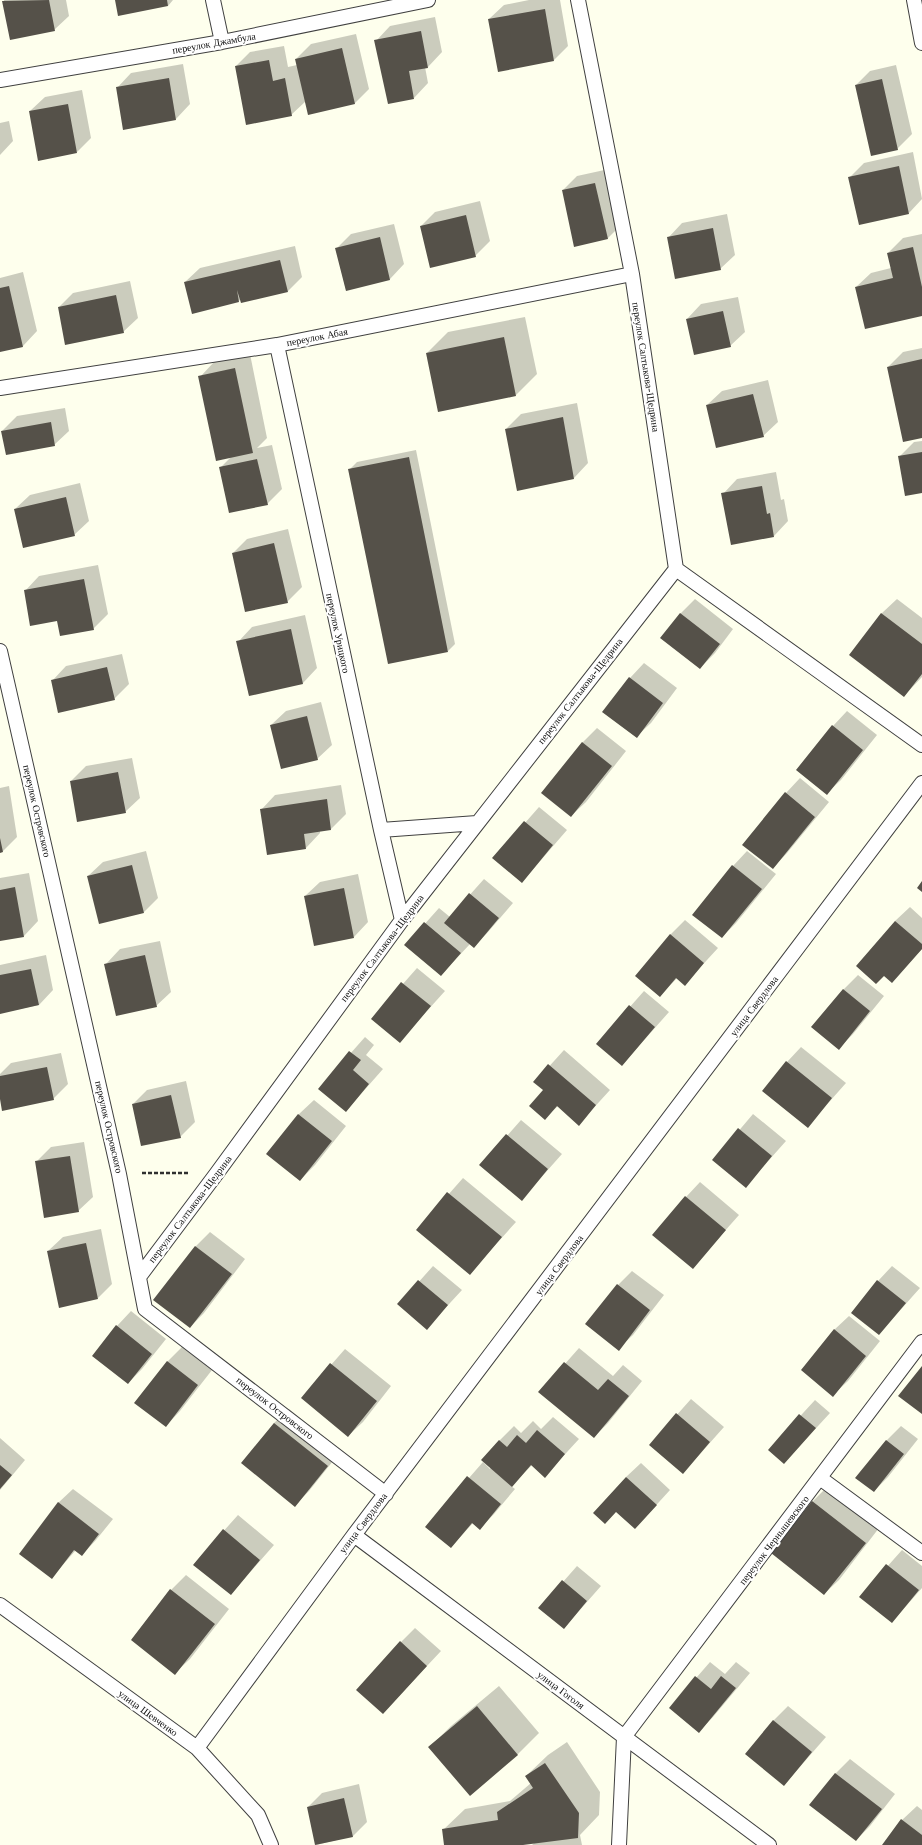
<svg xmlns="http://www.w3.org/2000/svg" width="922" height="1845" font-family="'Libre Baskerville',serif">
<style>
.shadow{fill:#0003}
.building{fill:#555149}
.lines{fill:none;stroke-linecap:round;stroke-linejoin:round}
.lane-casing{stroke:#404040;stroke-width:16}
.path{stroke:#2f2f2f;stroke-width:2.5;stroke-dasharray:4 2;stroke-linecap:butt}
.lane{stroke:#fff;stroke-width:14}
.labels{text-anchor:middle;dominant-baseline:central;stroke-width:4;stroke-linejoin:round;paint-order:stroke}
.street-label{font-size:10px;fill:#0d0d0d;stroke:#fff}
</style>
<rect width="100%" height="100%" fill="#feffed"/>
<path class="shadow" d="M4,0H66L69,16L54,30L10,38Z
M116,0H173L168,6Z
M529,0H560L568,46L554,60L489,19L504,5Z
M435,17L442,52L428,67H425L428,83L414,98L376,41L390,26Z
M356,34L369,89L354,104L306,101L291,115L236,66L250,52L284,46L288,67L297,65L296,59L311,44Z
M183,64L190,104L176,119L124,128L117,88L131,73Z
M896,65L912,134L897,149L856,85L870,71Z
M82,90L91,138L77,152L30,111L45,97Z
M9,121L13,141L0,155V123Z
M913,152L922,199L909,213L849,178L864,163Z
M609,169L622,224L607,239L563,190L577,176Z
M480,201L490,241L475,256L421,226L435,212Z
M727,214L735,255L720,269L668,238L682,223Z
M394,224L404,264L390,279L346,290L336,249L351,234Z
M922,234V315L856,287L871,273L891,268L888,253L903,238Z
M295,246L302,277L288,291L241,300L193,313L185,282L200,268Z
M23,272L37,331L23,346L0,351V278Z
M130,281L138,318L123,332L59,307L73,293Z
M738,297L745,332L730,346L687,319L701,304Z
M525,317L537,374L516,395L427,353L448,332Z
M922,348V437L888,367L903,352Z
M250,354L267,438L257,448L272,445L282,489L267,504L220,468L231,457L200,377L214,362Z
M768,380L778,422L763,436L707,405L722,391Z
M577,403L588,463L574,478L517,489L506,429L521,414Z
M65,408L69,431L54,445L2,431L17,416Z
M922,441V492L899,457L914,442Z
M416,450L455,644L448,651L350,469L357,462Z
M776,472L781,500L784,499L788,521L774,536L723,494L737,479Z
M80,483L89,521L74,535L15,509L30,495Z
M288,529L302,587L287,602L233,553L247,539Z
M98,565L108,614L93,629L58,620L25,591L39,576Z
M695,599L733,629L715,653L700,668L680,614Z
M897,599L922,618V677L904,696L851,654L882,613Z
M305,615L317,668L303,683L249,695L238,642L252,627Z
M122,654L129,684L114,699L52,681L66,666Z
M644,663L677,688L651,723L636,737L603,712L630,678Z
M321,702L332,745L317,759L271,725L286,711Z
M847,711L877,735L841,780L826,794L833,726Z
M597,728L626,751L586,802L571,816L582,743Z
M132,758L140,798L125,812L71,781L86,766Z
M800,778L829,802L787,853L773,868L786,793Z
M341,785L346,814L331,829L320,830V833L306,848L261,810L275,795Z
M9,786L17,837L3,851L0,852V788Z
M539,807L567,830L522,882L494,858Z
M146,851L158,898L144,912L88,876L103,862Z
M747,851L776,874L736,923L722,937L733,866Z
M29,873L38,921L24,936L0,940V878Z
M358,874L368,922L354,937L305,896L320,882Z
M484,879L513,903L488,932L474,947L470,944L441,975L406,945L439,908L450,917Z
M910,907L922,918V949L892,981L884,975L895,921Z
M685,920L718,948L685,984L678,977L660,996L670,935Z
M160,941L171,992L156,1006L106,964L120,949Z
M46,955L53,990L39,1005L0,1013V965Z
M417,968L445,991L400,1041L372,1019Z
M858,975L884,996L853,1034L839,1048L813,1027L844,989Z
M644,991L669,1012L622,1065L597,1044Z
M365,1037L374,1045L366,1055L383,1069L346,1111L319,1089Z
M801,1047L846,1083L807,1127L787,1062Z
M564,1050L610,1090L579,1124L558,1106L545,1118L544,1090L535,1082Z
M61,1053L68,1084L53,1099L0,1094V1074L11,1063Z
M186,1081L195,1122L180,1137L133,1104L147,1090Z
M314,1100L346,1126L315,1165L300,1180L268,1154L299,1114Z
M753,1114L786,1141L746,1186L714,1160Z
M521,1120L562,1154L522,1199L481,1165Z
M84,1142L93,1197L78,1211L36,1162L51,1147Z
M463,1178L516,1222L470,1273L417,1230Z
M700,1182L739,1215L692,1268L686,1197Z
M101,1229L112,1284L98,1298L48,1251L63,1237Z
M210,1232L245,1259L204,1313L190,1327L154,1300L196,1246Z
M433,1266L462,1290L427,1328L399,1304Z
M892,1266L920,1288L879,1334L852,1312L878,1281Z
M632,1271L664,1295L633,1335L618,1349V1285Z
M131,1311L166,1339L142,1369L128,1383L93,1356L117,1326Z
M849,1316L880,1341L848,1381L833,1395L834,1330Z
M182,1347L212,1370L180,1411L166,1426L167,1362Z
M579,1348L613,1376L623,1365L642,1381L608,1423L594,1437L540,1392Z
M345,1349L391,1386L363,1422L348,1436L302,1398Z
M691,1399L724,1427L683,1473L650,1445Z
M815,1400L830,1413L784,1463L769,1450Z
M289,1409L341,1451L309,1491L295,1505L243,1463L274,1423Z
M553,1417L579,1439L545,1476L532,1465L511,1486L515,1489L494,1514L480,1528L473,1523L451,1547L426,1527L483,1462L490,1469L499,1441L514,1426L521,1433L533,1421L541,1429Z
M901,1426L918,1439L888,1477L874,1491L886,1441Z
M0,1438L25,1460L0,1490Z
M641,1463L670,1490L649,1513L626,1477Z
M827,1487L879,1528L839,1580L824,1594L772,1553L813,1501Z
M73,1489L113,1519L96,1540L82,1555L76,1550L52,1577L58,1503Z
M238,1515L274,1545L231,1594L194,1564Z
M902,1550L922,1566V1588L892,1622L861,1596Z
M577,1566L601,1586L564,1628L540,1608Z
M186,1575L229,1609L190,1659L175,1673L132,1639L171,1590Z
M415,1628L441,1651L383,1713L401,1642Z
M710,1662L725,1674L736,1662L750,1673L713,1717L699,1731L670,1708Z
M499,1686L539,1733L518,1754L470,1794L430,1747L451,1726Z
M788,1706L826,1737L784,1785L773,1721Z
M567,1742L600,1792L599,1815L580,1835L582,1845H532L535,1842L515,1845H445L443,1830L465,1809L510,1801L531,1783L526,1776L548,1755Z
M850,1759L895,1794L870,1826L856,1840L811,1804L836,1773Z
M359,1784L367,1822L353,1836L316,1845L308,1807L322,1793Z
M917,1806L922,1810V1845H883L902,1820Z"/>
<path class="building" d="M49,0L55,31L10,40L2,1Z
M115,0H167L168,6L118,16Z
M545,9L554,61L498,72L488,19Z
M421,31L428,68L409,71L414,99L388,104L374,40Z
M342,48L355,104L308,115L295,59Z
M269,60L273,81L285,78L292,116L246,125L235,66Z
M169,78L176,120L123,130L116,87Z
M882,79L898,150L871,156L855,85Z
M68,104L77,153L38,161L29,111Z
M899,166L909,214L859,225L848,177Z
M595,183L608,239L574,247L562,190Z
M466,215L476,257L430,268L420,226Z
M713,228L721,270L675,279L667,237Z
M380,237L390,280L346,291L335,248Z
M913,247L922,287V316L865,329L855,287L893,278L887,253Z
M280,260L288,292L241,303L237,290L239,302L192,314L184,282Z
M9,286L23,347L0,352V288Z
M116,295L124,333L65,345L58,307Z
M723,311L731,347L694,355L686,319Z
M504,337L516,396L438,412L426,353Z
M922,359V438L903,442L887,367Z
M235,368L253,453L216,461L198,376Z
M753,394L764,437L716,448L706,405Z
M563,417L574,479L517,491L505,429Z
M51,422L55,446L6,455L1,431Z
M922,452V493L905,496L898,456Z
M409,457L448,652L388,664L348,469Z
M257,459L268,505L229,513L219,467Z
M762,486L767,514L770,513L774,537L731,545L721,493Z
M66,497L75,536L23,548L14,509Z
M274,543L288,603L245,612L232,553Z
M84,579L94,630L60,636L57,621L30,626L24,590Z
M680,613L720,644L700,669L660,638Z
M881,613L922,644V674L904,697L849,655Z
M291,629L303,684L249,696L236,641Z
M107,667L115,700L58,713L51,680Z
M629,677L663,703L637,738L602,712Z
M307,716L318,760L281,769L270,725Z
M832,725L863,750L827,795L796,770Z
M582,742L612,766L571,817L541,793Z
M118,772L126,813L77,822L70,781Z
M785,792L815,817L773,869L742,845Z
M327,799L331,830L304,834L306,849L267,855L260,809Z
M524,821L553,845L522,883L492,858Z
M0,838L3,852L0,853Z
M132,865L144,913L99,924L87,876Z
M732,865L762,889L722,938L692,915Z
M922,881V892L917,888Z
M15,887L24,937L0,941V890Z
M344,888L354,938L314,946L304,896Z
M469,893L499,918L474,948L444,923Z
M895,921L922,944V949L892,983L884,976L876,984L856,966Z
M424,922L461,953L441,976L404,945Z
M670,934L704,963L685,986L676,978L660,997L635,976Z
M145,955L157,1007L116,1016L104,964Z
M31,969L39,1005L0,1014V975Z
M401,982L431,1006L400,1043L371,1019Z
M843,989L870,1011L839,1050L811,1027Z
M629,1005L655,1027L622,1066L596,1044Z
M349,1051L361,1060L353,1070L369,1084L346,1112L318,1089Z
M786,1061L832,1098L808,1128L762,1091Z
M548,1064L596,1105L579,1126L557,1106L545,1120L529,1106L543,1090L533,1082Z
M47,1067L54,1100L2,1111L0,1099V1076Z
M171,1095L181,1138L141,1146L132,1104Z
M298,1114L332,1141L300,1181L266,1154Z
M738,1128L772,1156L746,1188L712,1160Z
M506,1134L548,1169L522,1201L479,1165Z
M70,1156L79,1212L44,1218L35,1161Z
M447,1192L502,1237L470,1275L416,1230Z
M685,1196L726,1230L693,1269L652,1235Z
M86,1243L98,1299L59,1308L47,1251Z
M195,1246L232,1274L190,1328L153,1300Z
M418,1280L448,1305L427,1330L397,1304Z
M877,1280L906,1303L879,1335L851,1313Z
M617,1284L650,1310L619,1351L585,1324Z
M116,1325L152,1354L128,1384L92,1356Z
M834,1329L866,1356L833,1397L801,1370Z
M167,1361L198,1385L166,1427L134,1403Z
M564,1362L598,1390L608,1379L629,1396L594,1438L538,1392Z
M330,1363L377,1401L348,1437L301,1398Z
M922,1366V1414L898,1396Z
M676,1413L710,1442L683,1474L649,1445Z
M799,1414L816,1428L784,1464L768,1450Z
M274,1423L328,1466L295,1507L241,1463Z
M537,1430L565,1454L545,1478L531,1465L512,1487L481,1460L499,1440L507,1447L517,1435L526,1443Z
M886,1440L904,1454L874,1492L855,1478Z
M0,1465L12,1475L0,1489Z
M467,1476L501,1504L480,1530L472,1523L451,1548L425,1527Z
M626,1477L657,1505L635,1529L616,1512L605,1524L593,1513Z
M812,1501L866,1543L824,1595L771,1553Z
M58,1502L99,1534L82,1556L74,1550L52,1579L19,1554Z
M223,1529L260,1560L231,1595L193,1565Z
M886,1564L919,1590L892,1623L859,1597Z
M562,1580L587,1601L564,1629L538,1608Z
M170,1589L215,1624L175,1675L131,1640Z
M400,1641L427,1666L383,1714L356,1690Z
M695,1676L711,1689L721,1676L736,1688L699,1733L669,1708Z
M477,1706L518,1755L470,1796L428,1747Z
M773,1720L812,1752L784,1786L745,1754Z
M545,1763L579,1813L578,1838L523,1845H444L442,1829L498,1820L497,1812L533,1788L525,1776Z
M835,1773L882,1809L856,1841L809,1805Z
M344,1798L353,1837L315,1845L307,1807Z
M901,1819L922,1835V1845H882Z"/>
<g class="lines">
<g class="lane-casing">
<path id="lane" d="M213,0L222,42
M914,0L922,43
M0,80L222,42L428,0
M277,345L381,830L402,920
M0,388L277,345L632,274
M676,569L922,745
M0,651L119,1174L145,1309L386,1494
M381,830L477,823
M139,1277L217,1173L402,920L676,569L632,274L578,0
M820,1478L922,1553
M354,1535L769,1845
M0,1605L197,1748L258,1815L271,1845
M197,1748L354,1535L922,783
M619,1845L624,1737L922,1342"/>
</g>
<path class="path" d="M142,1173H189"/>
<use href="#lane" class="lane"/>
</g>
<g class="labels">
<g class="street-label">
<text transform="translate(214 43) rotate(-10)">переулок Джамбула</text>
<text transform="translate(317 337) rotate(-11)">переулок Абая</text>
<text transform="translate(646 367) rotate(81)">переулок Салтыкова-Щедрина</text>
<text transform="translate(338 633) rotate(78)">переулок Урицкого</text>
<text transform="translate(580 691) rotate(-52)">переулок Салтыкова-Щедрина</text>
<text transform="translate(37 811) rotate(77)">переулок Островского</text>
<text transform="translate(382 948) rotate(-53)">переулок Салтыкова-Щедрина</text>
<text transform="translate(754 1006) rotate(-53)">улица Свердлова</text>
<text transform="translate(109 1127) rotate(77)">переулок Островского</text>
<text transform="translate(190 1209) rotate(-53)">переулок Салтыкова-Щедрина</text>
<text transform="translate(559 1265) rotate(-53)">улица Свердлова</text>
<text transform="translate(275 1408) rotate(38)">переулок Островского</text>
<text transform="translate(363 1523) rotate(-53)">улица Свердлова</text>
<text transform="translate(774 1540) rotate(-53)">переулок Чернышевского</text>
<text transform="translate(561 1690) rotate(37)">улица Гоголя</text>
<text transform="translate(148 1713) rotate(36)">улица Шевченко</text>
</g>
</g>
</svg>
